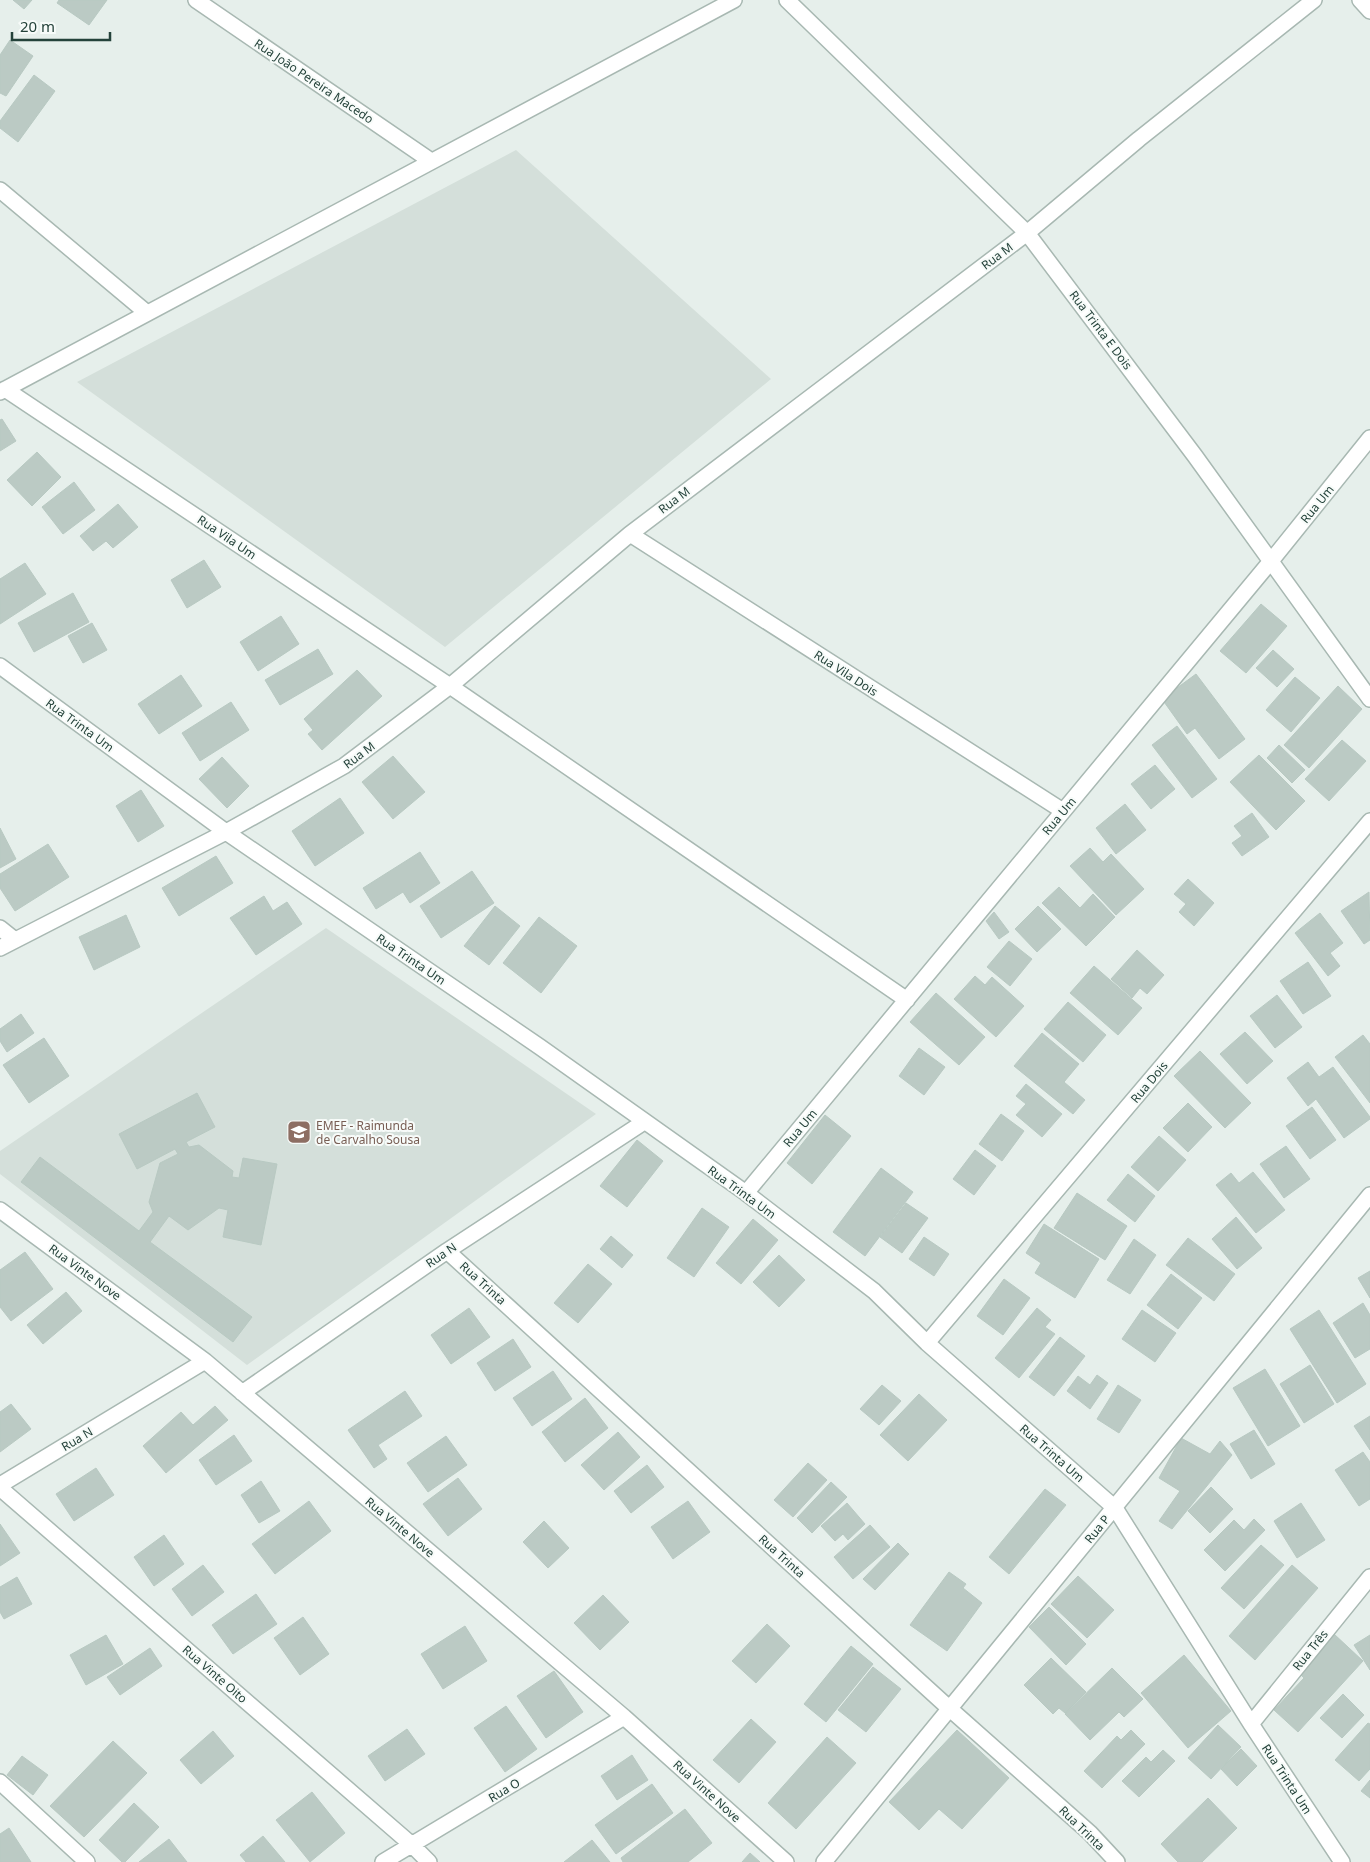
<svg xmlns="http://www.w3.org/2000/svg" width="1370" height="1862" font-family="'Noto Sans',sans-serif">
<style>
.built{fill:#d4dfda}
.building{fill:#bbcac4;stroke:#b8c9c2}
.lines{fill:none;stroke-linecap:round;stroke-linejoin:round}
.minor-casing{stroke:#a8b8b2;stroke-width:18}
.minor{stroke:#fff;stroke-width:15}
.labels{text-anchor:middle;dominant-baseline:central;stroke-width:4;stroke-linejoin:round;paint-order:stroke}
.street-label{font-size:12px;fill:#24423a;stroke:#f7fbf9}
.education-label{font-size:12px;fill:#785e54;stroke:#f7fbf9;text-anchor:start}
</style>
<rect width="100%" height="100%" fill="#e6efeb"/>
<path class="built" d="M516,150L771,379L445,647L77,382Z
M326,928L596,1114L247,1365L0,1174V1151Z"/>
<path class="building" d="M13,0H32L24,9Z
M59,0H107L89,25L57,3Z
M10,40L33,56L6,96L0,93V55Z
M34,75L55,91L18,142L0,128V121Z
M2,419L16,441L0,451V420Z
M37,452L61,477L32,506L7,480Z
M74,482L95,510L63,534L42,507Z
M118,504L138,527L113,548L106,541L93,551L80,536Z
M204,560L221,587L187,608L171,580Z
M25,563L46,594L0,624V579Z
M73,593L89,622L34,652L18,623Z
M1261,604L1287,626L1246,673L1220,651Z
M281,616L299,644L258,671L240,642Z
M92,623L107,650L83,663L68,636Z
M318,649L333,674L280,705L265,680Z
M1273,650L1294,669L1277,687L1256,668Z
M357,670L382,696L322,750L308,734L313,730L304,719Z
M1196,674L1245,739L1219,759L1195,728L1187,734L1162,699Z
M181,675L202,706L159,734L138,704Z
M1295,677L1320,698L1291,732L1266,710Z
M1338,686L1362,709L1309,768L1284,745Z
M231,702L249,730L200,761L182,733Z
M1177,726L1217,779L1192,798L1152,745Z
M1342,740L1366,761L1329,801L1305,779Z
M1279,745L1305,770L1292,783L1267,758Z
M1259,755L1305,801L1276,830L1230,782Z
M393,756L425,792L393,819L362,782Z
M222,757L249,786L227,808L199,779Z
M1155,765L1175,789L1151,809L1131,784Z
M141,790L164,826L138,842L116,806Z
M340,798L364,833L315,866L292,831Z
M1125,804L1146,830L1116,854L1096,828Z
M1252,813L1269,837L1242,856L1232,843L1242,836L1234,826Z
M0,828L16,859L0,868Z
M48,844L69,877L15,911L0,888V874Z
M1090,848L1103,862L1111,854L1144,889L1116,915L1070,866Z
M420,852L440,883L410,903L403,892L376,909L363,888Z
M216,856L233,883L179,916L162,888Z
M472,871L494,903L441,938L420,906Z
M1188,879L1214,903L1194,926L1179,912L1186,904L1174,894Z
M1059,887L1080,908L1093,894L1115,917L1086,946L1042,903Z
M1369,892L1370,940L1364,944L1341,911Z
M264,896L273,911L287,902L302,924L256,955L230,918Z
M495,906L520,926L489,965L464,946Z
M1038,906L1061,929L1037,952L1015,929Z
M994,912L1009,932L999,939L986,921Z
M1320,913L1343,943L1330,953L1340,966L1328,976L1295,933Z
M126,915L140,947L94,970L79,937Z
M539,917L577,946L541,993L503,963Z
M1009,941L1032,959L1010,986L987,967Z
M1137,950L1164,975L1147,994L1140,988L1132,998L1111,979Z
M1308,962L1331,996L1303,1014L1280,981Z
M1094,966L1142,1008L1118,1035L1070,993Z
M975,976L985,985L992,977L1024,1006L996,1037L954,999Z
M936,993L985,1037L959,1065L910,1022Z
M1277,995L1302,1027L1275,1048L1250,1016Z
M1068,1002L1106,1035L1083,1062L1044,1029Z
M21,1014L34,1033L7,1052L0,1041V1029Z
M1245,1032L1273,1061L1247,1084L1220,1054Z
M1042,1033L1079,1064L1064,1082L1085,1100L1073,1114L1014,1066Z
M1363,1035L1370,1044V1103L1335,1057Z
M44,1038L69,1076L29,1103L3,1065Z
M919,1048L945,1067L924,1095L899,1076Z
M1200,1051L1251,1103L1225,1128L1174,1076Z
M1308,1062L1319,1077L1333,1067L1370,1117V1119L1344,1138L1316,1099L1308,1106L1287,1078Z
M1026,1084L1062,1114L1042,1137L1016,1115L1026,1104L1016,1096Z
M197,1093L215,1127L186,1142L189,1147L199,1145L233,1171L232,1177L239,1178L243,1158L277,1164L261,1245L223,1237L228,1210L219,1208L188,1230L169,1216L150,1242L252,1317L233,1342L21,1182L40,1157L139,1231L153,1212L149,1202L160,1163L178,1154L175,1149L137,1169L119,1134Z
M1188,1103L1212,1127L1188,1152L1163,1128Z
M1312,1107L1336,1140L1310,1159L1286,1126Z
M1001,1114L1024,1131L1002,1161L979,1144Z
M825,1115L851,1136L812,1184L787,1163Z
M1159,1136L1186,1160L1158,1191L1131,1167Z
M637,1140L663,1161L627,1207L600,1186Z
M1286,1146L1310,1179L1284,1198L1260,1164Z
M975,1150L996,1166L974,1195L953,1179Z
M881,1168L913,1192L865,1256L833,1232Z
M1253,1172L1285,1210L1256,1233L1216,1185L1231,1173L1239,1183Z
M1128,1174L1155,1196L1135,1222L1107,1200Z
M1077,1193L1127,1226L1105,1260L1054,1228Z
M906,1203L928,1218L902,1253L880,1237Z
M702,1208L729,1227L694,1277L667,1258Z
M1236,1217L1262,1248L1237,1269L1212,1239Z
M753,1219L778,1240L741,1284L716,1263Z
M1044,1224L1099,1259L1075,1298L1035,1273L1041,1263L1026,1253Z
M611,1236L633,1255L622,1268L600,1249Z
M924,1237L949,1254L934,1276L909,1259Z
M1188,1238L1235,1274L1214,1301L1166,1265Z
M1134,1239L1156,1255L1130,1294L1107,1280Z
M25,1252L53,1289L11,1321L0,1307V1270Z
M779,1255L805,1280L779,1307L753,1282Z
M588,1264L612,1284L578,1323L554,1303Z
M1370,1271V1298L1358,1278Z
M1171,1274L1202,1298L1178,1329L1147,1305Z
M1004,1279L1030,1298L1003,1335L977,1316Z
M66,1292L82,1311L43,1344L27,1325Z
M1363,1303L1370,1315V1349L1355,1358L1333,1323Z
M469,1308L490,1337L451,1364L431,1335Z
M1037,1308L1051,1320L1045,1327L1055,1334L1019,1378L995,1358Z
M1142,1310L1176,1333L1155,1362L1122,1339Z
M1319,1310L1366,1384L1337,1403L1290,1329Z
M1060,1337L1085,1356L1054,1396L1029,1377Z
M513,1339L531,1367L495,1391L477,1363Z
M1310,1365L1334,1404L1304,1423L1280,1384Z
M1265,1369L1300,1426L1268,1446L1233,1388Z
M553,1371L572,1399L532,1426L513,1398Z
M1097,1375L1108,1383L1090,1409L1067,1391L1078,1376L1090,1385Z
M882,1385L901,1401L879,1425L860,1409Z
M1118,1385L1141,1400L1119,1433L1097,1419Z
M405,1391L422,1416L378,1445L387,1459L374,1468L348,1430Z
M919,1394L947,1420L908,1461L880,1435Z
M585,1398L608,1428L565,1462L542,1432Z
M11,1404L31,1429L0,1452V1412Z
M215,1406L228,1420L166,1473L143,1446L181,1412L193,1425Z
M1370,1416V1450L1354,1426Z
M1254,1430L1275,1464L1251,1479L1230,1444Z
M618,1432L640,1457L604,1490L581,1465Z
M234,1435L252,1461L216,1485L199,1460Z
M446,1436L467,1465L428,1492L407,1463Z
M1181,1438L1210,1454L1220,1441L1232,1455L1172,1529L1159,1521L1180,1491L1159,1478Z
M1363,1452L1370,1462V1499L1359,1506L1335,1470Z
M808,1463L827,1480L793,1517L774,1500Z
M647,1465L664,1487L631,1513L614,1491Z
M96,1468L114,1495L74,1521L56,1494Z
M458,1478L482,1509L448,1536L423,1504Z
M261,1481L280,1511L259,1523L241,1495Z
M831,1482L847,1497L812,1533L797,1518Z
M1211,1487L1233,1509L1210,1533L1188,1511Z
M1045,1489L1066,1505L1009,1574L989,1557Z
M309,1501L331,1531L275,1574L252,1544Z
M688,1501L710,1532L673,1559L651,1527Z
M847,1503L865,1524L848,1540L843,1534L835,1541L821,1526Z
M1301,1503L1325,1540L1297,1558L1274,1521Z
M1254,1519L1265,1530L1225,1571L1204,1550L1234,1520L1244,1530Z
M544,1521L569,1548L548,1568L523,1542Z
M0,1524L20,1553L0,1566Z
M870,1525L890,1547L853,1579L834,1557Z
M164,1535L184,1564L154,1586L134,1557Z
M898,1543L909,1554L875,1590L863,1579Z
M1261,1545L1284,1565L1244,1609L1221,1588Z
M203,1565L224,1592L192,1616L172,1589Z
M1292,1565L1318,1588L1255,1660L1229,1636Z
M949,1572L966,1584L963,1588L982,1603L947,1651L910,1625Z
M1078,1576L1114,1610L1087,1638L1051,1604Z
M17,1577L32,1604L4,1619L0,1612V1587Z
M256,1594L277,1624L233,1654L212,1625Z
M603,1595L629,1622L600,1650L574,1623Z
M1049,1607L1086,1644L1066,1665L1029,1627Z
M303,1617L329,1654L300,1675L274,1638Z
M767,1624L790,1646L756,1683L732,1661Z
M465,1626L487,1661L443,1689L421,1654Z
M1334,1634L1363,1661L1298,1732L1274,1710L1304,1678L1299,1673Z
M106,1635L123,1664L86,1685L70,1655Z
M1370,1635V1670L1354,1645Z
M851,1646L873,1664L826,1722L804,1704Z
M150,1648L162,1666L120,1695L107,1677Z
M1184,1655L1231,1711L1188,1748L1141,1693Z
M1051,1658L1086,1692L1065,1713L1059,1708L1053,1714L1024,1685Z
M873,1667L901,1689L866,1732L838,1710Z
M1112,1668L1143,1699L1124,1717L1119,1712L1090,1740L1065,1714Z
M554,1671L583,1712L546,1738L517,1696Z
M1343,1694L1364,1715L1342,1738L1320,1718Z
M506,1706L537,1749L505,1772L474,1728Z
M751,1719L776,1742L739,1783L713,1760Z
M1368,1723L1370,1724V1769L1359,1781L1335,1760Z
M1218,1725L1241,1747L1211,1779L1188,1758Z
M407,1729L425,1754L385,1781L368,1756Z
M957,1730L1009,1778L962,1829L939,1809L919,1830L889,1802Z
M1131,1730L1145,1744L1102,1788L1084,1771L1117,1736L1121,1740Z
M213,1731L234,1756L201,1784L180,1760Z
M827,1737L856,1763L796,1829L768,1803Z
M113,1741L147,1773L84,1837L50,1806Z
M1241,1749L1257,1766L1237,1786L1221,1769Z
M1163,1750L1175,1761L1139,1797L1122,1781L1146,1757L1151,1762Z
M632,1755L648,1780L617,1800L601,1776Z
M22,1756L48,1775L33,1795L7,1775Z
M1370,1780V1798L1361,1791Z
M652,1784L673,1813L616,1854L595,1825Z
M312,1792L345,1833L310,1862L276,1820Z
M1208,1798L1237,1828L1202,1862H1178L1161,1844Z
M134,1803L159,1827L125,1862H122L99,1840Z
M685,1809L712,1843L688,1862H623L621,1858Z
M9,1828L31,1862H0V1834Z
M263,1836L285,1862H246L240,1855Z
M169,1839L187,1862H139Z
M592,1840L610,1862H564Z
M750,1853L760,1862H742Z"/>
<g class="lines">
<g class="minor-casing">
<path id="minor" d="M196,0L431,161
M787,0L1027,233L1195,456L1370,699
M1360,0L1370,11
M0,190L147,313
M5,389L450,686L907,1000
M0,392L734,0
M630,534L1063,811
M0,666L226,832L540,1047L746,1193L874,1291L927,1343L1115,1508L1251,1724L1342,1862
M0,928L15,940
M0,948L226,832L344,766L450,686L630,534L1027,233L1139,139L1314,0
M746,1193L1271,561L1370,438
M0,1210L205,1361L624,1717L786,1862
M447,1251L950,1709L1090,1833L1117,1862
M927,1343L1370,821
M242,1393L447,1251L644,1122
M0,1485L205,1361
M0,1488L412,1845L429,1862
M1251,1724L1370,1577
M0,1782L87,1862
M383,1862L624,1717
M824,1862L1370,1195"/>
</g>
<use href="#minor" class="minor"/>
</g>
<defs>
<g id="school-square" transform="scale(1.25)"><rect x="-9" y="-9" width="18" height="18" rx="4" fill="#8d6e63" stroke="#f7fbf9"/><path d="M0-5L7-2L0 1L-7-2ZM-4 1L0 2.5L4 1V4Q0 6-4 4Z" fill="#fff"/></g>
</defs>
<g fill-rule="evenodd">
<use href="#school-square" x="299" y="1132"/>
</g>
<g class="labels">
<g class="street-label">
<text transform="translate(314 81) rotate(34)">Rua João Pereira Macedo</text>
<text transform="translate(997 256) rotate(-37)">Rua M</text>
<text transform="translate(1101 330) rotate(53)">Rua Trinta E Dois</text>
<text transform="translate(674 500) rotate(-37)">Rua M</text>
<text transform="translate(1317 504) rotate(-51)">Rua Um</text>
<text transform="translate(227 537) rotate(34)">Rua Vila Um</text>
<text transform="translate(846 673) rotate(33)">Rua Vila Dois</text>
<text transform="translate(80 725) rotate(36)">Rua Trinta Um</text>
<text transform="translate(359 755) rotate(-37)">Rua M</text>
<text transform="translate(1059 816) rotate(-50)">Rua Um</text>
<text transform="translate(411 959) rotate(34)">Rua Trinta Um</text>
<text transform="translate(1149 1082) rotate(-50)">Rua Dois</text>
<text transform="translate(800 1128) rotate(-50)">Rua Um</text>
<text transform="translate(742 1192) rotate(36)">Rua Trinta Um</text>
<text transform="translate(441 1255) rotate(-34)">Rua N</text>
<text transform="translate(85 1272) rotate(36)">Rua Vinte Nove</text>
<text transform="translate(483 1283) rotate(42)">Rua Trinta</text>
<text transform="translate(77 1439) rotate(-31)">Rua N</text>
<text transform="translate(1052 1453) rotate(41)">Rua Trinta Um</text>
<text transform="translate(400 1527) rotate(40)">Rua Vinte Nove</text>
<text transform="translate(1097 1529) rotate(-51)">Rua P</text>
<text transform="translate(782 1556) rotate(42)">Rua Trinta</text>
<text transform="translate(1310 1650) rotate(-51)">Rua Três</text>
<text transform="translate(215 1674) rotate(41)">Rua Vinte Oito</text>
<text transform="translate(1287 1779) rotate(57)">Rua Trinta Um</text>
<text transform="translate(504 1790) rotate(-31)">Rua O</text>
<text transform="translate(707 1791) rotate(42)">Rua Vinte Nove</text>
<text transform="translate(1082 1828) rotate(44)">Rua Trinta</text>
</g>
<g class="education-label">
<text x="316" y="1125">EMEF - Raimunda<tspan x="316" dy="14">de Carvalho Sousa</tspan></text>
</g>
</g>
<path d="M12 32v8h98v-8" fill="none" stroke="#24423a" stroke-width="2.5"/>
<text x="20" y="32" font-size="15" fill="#24423a" stroke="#f7fbf9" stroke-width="4" paint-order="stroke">20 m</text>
</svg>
